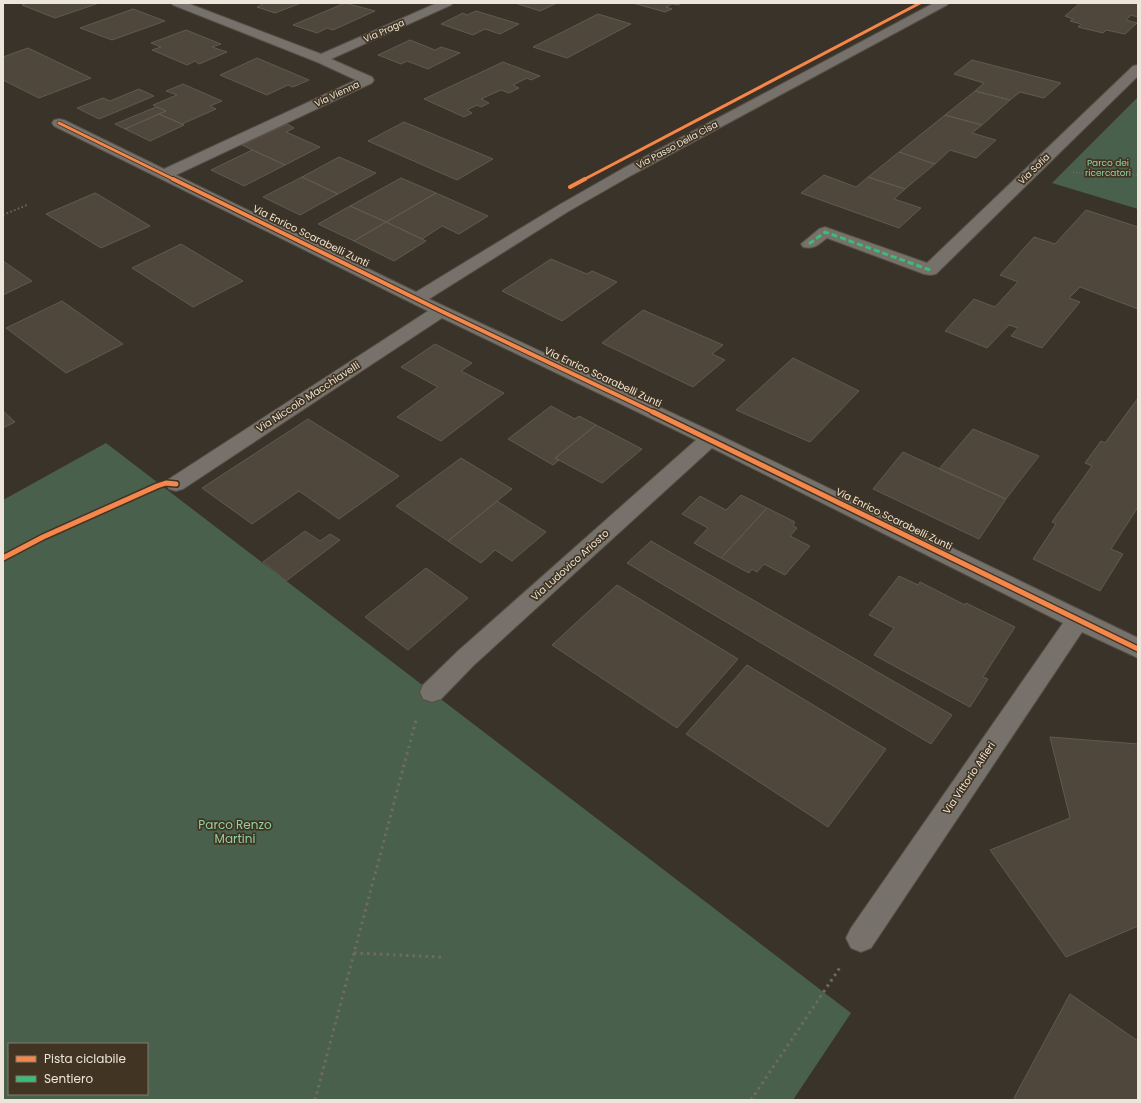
<svg xmlns="http://www.w3.org/2000/svg" width="1141" height="1103" font-family="Poppins,sans-serif">
<style>
.green{fill:#48604c;fill-rule:evenodd}
.building{fill:#50473c;stroke:#605a52}
.lines{fill:none;stroke-linecap:round;stroke-linejoin:round}
.street-casing{stroke:#564f46;stroke-width:2}
.path-far2{stroke:#706a62;stroke-width:1.5;stroke-dasharray:1 2;stroke-linecap:butt}
.path-far1{stroke:#706a62;stroke-width:2;stroke-dasharray:1.5 2.5;stroke-linecap:butt}
.path{stroke:#706a62;stroke-width:3;stroke-dasharray:2.5 4;stroke-linecap:butt}
.street{fill:#76716a;fill-rule:evenodd}
.quiet{stroke:#3abd76;stroke-width:3;stroke-dasharray:6 3;stroke-linecap:butt}
.cycleway-far2-casing{stroke:#413422;stroke-width:4.5}
.cycleway-far1-casing{stroke:#413422;stroke-width:6}
.cycleway-casing{stroke:#413422;stroke-width:8}
.cycleway-far2{stroke:#f5874c;stroke-width:3}
.cycleway-far1{stroke:#f5874c;stroke-width:4}
.cycleway{stroke:#f5874c;stroke-width:5}
.labels{text-anchor:middle;dominant-baseline:central;stroke-width:3.5;stroke-linejoin:round;paint-order:stroke}
.far-street-label{font-size:9px;fill:#ede5d9;stroke:#413422}
.far-park-label{font-size:9px;fill:#90d2a3;stroke:#413422}
.street-label{font-size:10px;fill:#ede5d9;stroke:#413422}
.near-park-label{font-size:12px;fill:#90d2a3;stroke:#413422}
</style>
<rect width="100%" height="100%" fill="#3a3329"/>
<path class="green" d="M1138,97V209L1052,183Z
M106,443L851,1013L793,1100H3V500ZM9,1044H147V1094H9Z"/>
<path class="building" d="M28,3H99L55,18L22,5Z
M260,3H301L275,13L257,7L263,4Z
M345,3L375,11L333,30L327,28L317,33L293,25Z
M515,3H557L540,11Z
M633,3H682L678,5L672,4L666,7L672,9L665,12Z
M1080,3H1138V17L1131,15L1126,20L1137,23L1125,34L1106,30L1103,33L1078,27L1081,24L1070,21L1073,19L1065,16Z
M133,9L165,21L112,40L80,28Z
M476,11L519,24L500,34L485,29L473,35L441,24L463,13L467,15Z
M598,14L631,24L567,58L533,47Z
M186,30L221,44L212,47L227,52L199,64L195,61L187,65L152,50L161,47L151,43Z
M410,40L435,50L441,47L460,53L428,69L407,61L401,64L378,55Z
M28,48L91,78L39,98L3,80V57Z
M257,58L309,80L293,87L288,85L267,95L220,75Z
M972,60L1061,83L1044,98L1020,92L1010,100L975,91L984,83L954,74Z
M503,62L540,76L531,80L527,78L513,85L519,88L509,93L501,90L481,99L489,103L481,107L477,105L467,110L472,113L464,117L424,99Z
M183,84L222,101L210,106L216,109L182,124L159,114L166,111L153,105L177,95L166,91Z
M139,89L154,96L99,119L77,108L103,98L110,101Z
M975,91L1010,100L982,125L945,115Z
M156,107L166,111L125,129L115,124Z
M159,114L184,125L150,141L125,129Z
M945,115L982,125L972,133L996,140L976,158L950,150L935,164L899,152Z
M404,122L493,159L457,180L368,141Z
M287,124L294,128L286,132L320,147L285,165L242,145Z
M252,150L285,165L244,186L211,170Z
M899,152L935,164L905,189L868,177Z
M339,157L376,173L338,194L302,177Z
M824,175L856,187L868,177L905,189L894,199L921,208L899,228L801,193Z
M302,177L338,194L300,215L263,197Z
M401,178L436,193L386,222L350,206Z
M95,193L99,195L150,226L101,248L46,214Z
M436,193L488,216L459,234L442,226L422,239L386,222Z
M350,206L386,222L354,241L318,224Z
M1086,210L1138,227V309L1080,287L1069,298L1080,302L1042,348L1011,336L1018,328L1009,325L987,348L945,331L974,299L995,307L1018,282L1000,275L1034,237L1055,244Z
M386,222L422,239L426,241L394,261L354,241Z
M181,244L243,281L193,307L132,268Z
M551,259L587,274L592,271L617,282L562,321L502,291Z
M3,261L32,281L3,295Z
M62,301L123,344L66,373L6,328Z
M643,310L723,345L712,354L725,360L693,387L602,343Z
M435,344L472,363L461,371L504,393L441,441L397,417L438,387L401,367Z
M793,358L859,391L810,442L736,410Z
M1138,398V507L1111,549L1123,554L1100,591L1033,559L1056,524L1052,522L1092,466L1085,463L1101,441L1105,443Z
M551,406L575,419L579,416L596,425L555,458L559,460L553,465L508,439Z
M3,411L15,422L3,428Z
M308,419L399,476L339,519L299,491L252,524L202,488Z
M596,425L642,449L602,483L555,458Z
M973,429L1039,456L1006,499L939,469Z
M903,452L1006,499L979,539L873,489Z
M461,458L512,489L448,541L396,506Z
M741,495L767,508L721,558L694,543L708,528L682,514L700,496L726,510Z
M497,501L546,532L512,561L495,550L481,563L448,541Z
M767,508L795,522L793,526L797,528L790,536L810,546L785,575L764,564L757,572L752,569L749,573L721,558Z
M305,531L320,541L330,534L340,540L286,581L263,562Z
M651,541L952,715L931,744L627,563Z
M426,568L468,598L408,650L365,617Z
M899,576L918,585L920,582L965,605L966,603L1015,627L983,677L988,679L970,707L874,655L894,628L869,615Z
M617,585L738,659L677,728L552,645Z
M747,665L886,749L828,827L686,734Z
M1050,737L1138,744V926L1066,957L990,850L1070,818Z
M1070,994L1138,1041V1100H1017L1014,1098Z"/>
<g class="lines">
<g class="street-casing">
<path id="street" d="M171,3H187L321,54L437,3H453L451,5L331,59L372,77L374,80L372,83L176,175L416,292L559,205L622,169L934,3H949L947,5L632,175L569,211L429,299L717,434L1138,638V658L1082,632L871,948L861,952L851,948L846,938L851,928L1063,623L712,448L474,665L441,699L432,702L423,699L420,692L423,685L458,651L696,440L442,318L183,489L176,491L169,489L166,484L169,479L428,311L54,126L52,123L54,120L59,119L64,120L164,169L356,80L317,62L173,5Z
M1138,65V76L936,274L930,275L924,274L827,238C819,244 814,250 803,247L801,244L819,229L825,227L927,263L1133,66Z"/>
</g>
<path class="path-far2" d="M1073,172L1094,175H1138"/>
<path class="path-far1" d="M3,215L27,205"/>
<path class="path" d="M354,953L441,957
M315,1100L416,720
M751,1100L841,966"/>
<use href="#street" class="street"/>
<path class="quiet" d="M809,244L825,232L930,270"/>
<g class="cycleway-far2-casing">
<path id="cycleway-far2" d="M59,123L175,180
M583,180L920,3"/>
</g>
<g class="cycleway-far1-casing">
<path id="cycleway-far1" d="M173,179L441,311L655,413
M570,187L585,179"/>
</g>
<g class="cycleway-casing">
<path id="cycleway" d="M653,412L1138,649
M3,558L43,537L157,486L166,483L176,484"/>
</g>
<use href="#cycleway-far2" class="cycleway-far2"/>
<use href="#cycleway-far1" class="cycleway-far1"/>
<use href="#cycleway" class="cycleway"/>
</g>
<g class="labels">
<g class="far-street-label">
<text transform="translate(384 31) rotate(-24)">Via Praga</text>
<text transform="translate(337 94) rotate(-25)">Via Vienna</text>
<text transform="translate(677 145) rotate(-28)">Via Passo Della Cisa</text>
<text transform="translate(1034 169) rotate(-44)">Via Sofia</text>
</g>
<g class="far-park-label">
<text x="1108" y="163">Parco dei<tspan x="1108" dy="10">ricercatori</tspan></text>
</g>
<g class="street-label">
<text transform="translate(311 236) rotate(26)">Via Enrico Scarabelli Zunti</text>
<text transform="translate(603 377) rotate(25)">Via Enrico Scarabelli Zunti</text>
<text transform="translate(308 397) rotate(-33)">Via Niccolò Macchiavelli</text>
<text transform="translate(894 519) rotate(26)">Via Enrico Scarabelli Zunti</text>
<text transform="translate(570 565) rotate(-42)">Via Ludovico Ariosto</text>
<text transform="translate(969 778) rotate(-56)">Via Vittorio Alfieri</text>
</g>
<g class="near-park-label">
<text x="235" y="824">Parco Renzo<tspan x="235" dy="14">Martini</tspan></text>
</g>
</g>
<rect width="1141" height="1103" fill="none" stroke="#ede5d9" stroke-width="8"/>
<rect x="8" y="1043" width="140" height="52" fill="#413422" stroke="#867b6b"/>
<rect x="16" y="1056" width="20" height="6" fill="#f5874c" stroke="#867b6b"/>
<text x="44" y="1063" font-size="12" fill="#ede5d9">Pista ciclabile</text>
<rect x="16" y="1076" width="20" height="6" fill="#3abd76" stroke="#867b6b"/>
<text x="44" y="1083" font-size="12" fill="#ede5d9">Sentiero</text>
</svg>
